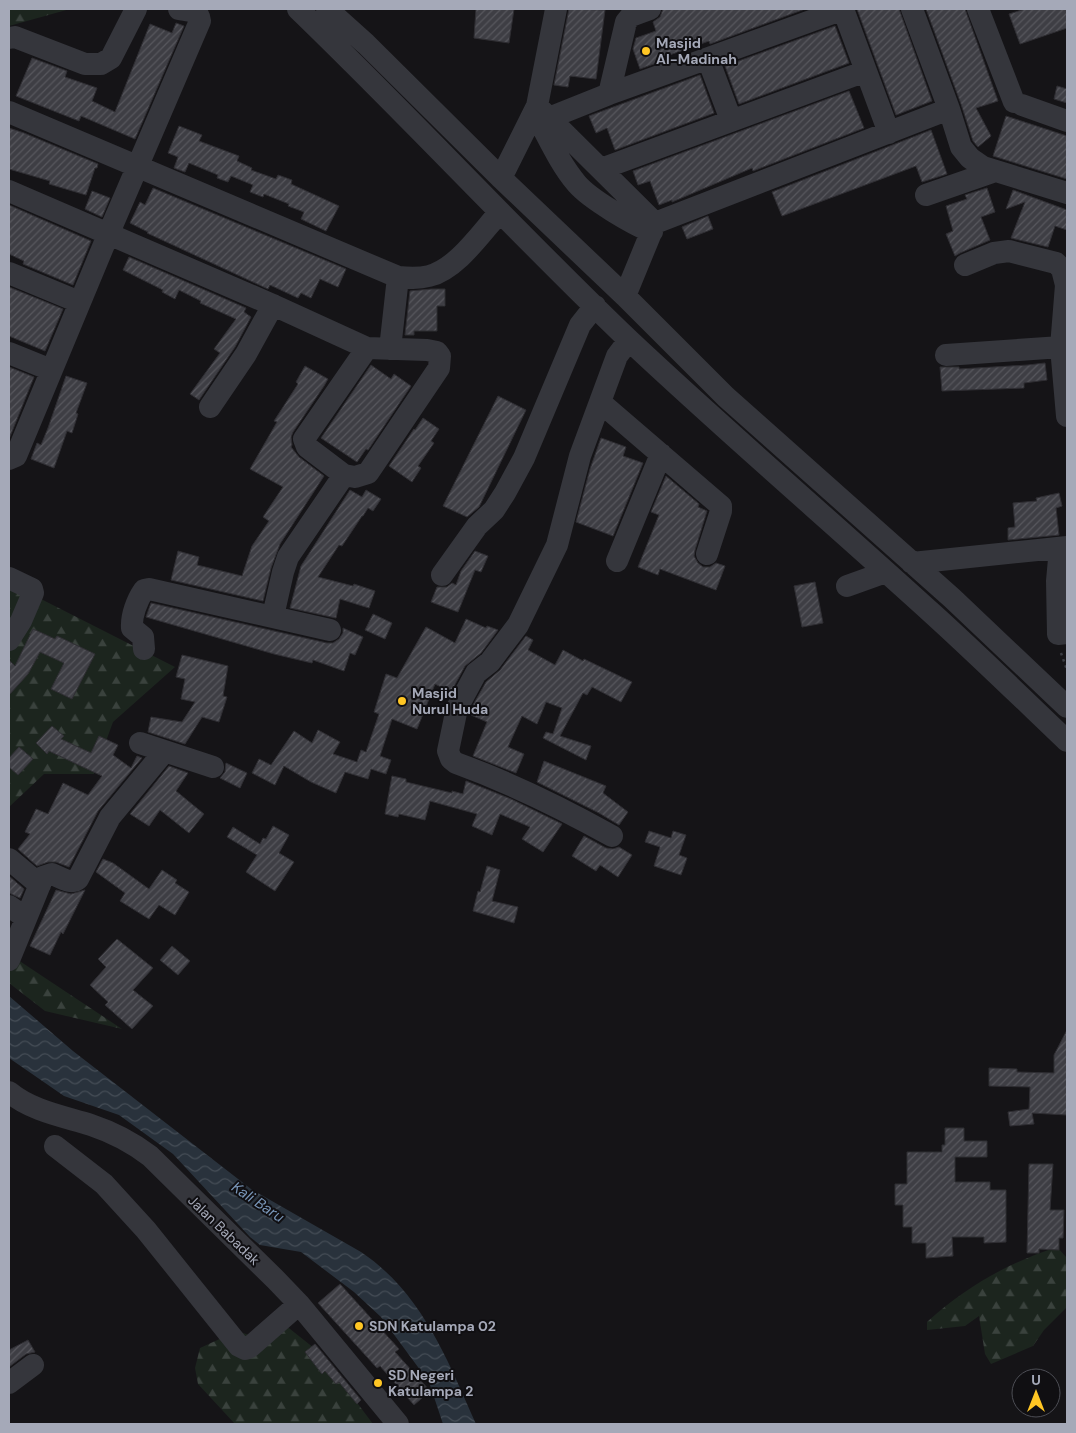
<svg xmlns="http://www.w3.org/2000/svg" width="1076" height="1433" font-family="'DM Sans',sans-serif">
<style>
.forest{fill:url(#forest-firs)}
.water{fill:url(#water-waves)}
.building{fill:url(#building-hatch);stroke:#2f2e33}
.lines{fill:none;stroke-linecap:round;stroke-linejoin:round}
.path{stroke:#3b3d43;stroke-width:2.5;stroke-dasharray:2.5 4;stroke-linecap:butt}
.minor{stroke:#35363c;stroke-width:22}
.poi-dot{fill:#ffc624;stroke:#100f12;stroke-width:2}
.labels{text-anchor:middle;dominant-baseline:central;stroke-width:4;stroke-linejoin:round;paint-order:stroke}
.poi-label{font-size:14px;font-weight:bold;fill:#a5a9b8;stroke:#100f12;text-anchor:start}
.street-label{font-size:14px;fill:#a5a9b8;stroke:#100f12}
.water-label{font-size:15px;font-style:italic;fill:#7895b7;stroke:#100f12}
</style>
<defs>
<pattern id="forest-firs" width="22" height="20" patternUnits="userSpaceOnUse" patternTransform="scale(1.25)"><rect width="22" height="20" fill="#1c251e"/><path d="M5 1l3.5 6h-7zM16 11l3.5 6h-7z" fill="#3a423d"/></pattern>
<pattern id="water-waves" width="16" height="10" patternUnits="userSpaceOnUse" patternTransform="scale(1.25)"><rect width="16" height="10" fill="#29323c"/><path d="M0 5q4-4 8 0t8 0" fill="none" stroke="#454d56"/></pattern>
<pattern id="building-hatch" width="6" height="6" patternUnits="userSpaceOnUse" patternTransform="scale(1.25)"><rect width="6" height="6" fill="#3e3e44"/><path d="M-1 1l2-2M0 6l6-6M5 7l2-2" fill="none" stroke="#57575d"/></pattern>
</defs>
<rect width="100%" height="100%" fill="#151417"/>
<path class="forest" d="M9,9H70L9,26Z
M9,589L41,599L175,667L113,722L94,774H44L9,807Z
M9,954L122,1029L45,1011L9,983Z
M1057,1247L1067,1258V1307L1044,1330L1033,1346L991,1364L985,1354L979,1316L965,1326L927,1330V1322C967,1286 1006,1264 1057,1247Z
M280,1321L319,1352L373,1424H235L198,1384L195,1368L200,1348L237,1331L252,1336Z"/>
<path class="water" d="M9,996L73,1051L251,1189L361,1252C422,1293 447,1359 476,1424H443L429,1382L381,1317L354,1292L301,1252L260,1245L250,1237L173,1154L119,1115L64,1096L9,1058Z"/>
<path class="building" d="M476,9H514L509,43L474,38Z
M569,9L605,10L596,79L570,76L568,87L554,85Z
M663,9H805L710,44L709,41L661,58L662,61L640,69L633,49L636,38L656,31L653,22L660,17Z
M857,9H899L932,101L896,115Z
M926,9H965L998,101L976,108L991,136L978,147L973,141L961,104Z
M1025,9H1067V28L1020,44L1009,14Z
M176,23L184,26L135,139L81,116L79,121L16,96L32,58L67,71L65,77L97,88L92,101L115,112L150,24L172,33Z
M835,26L849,63L739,104L725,66Z
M700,75L714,113L615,150L607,128L596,133L589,116Z
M1057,86L1067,89V103L1054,99Z
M849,91L864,128L753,171L752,168L672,202V200L659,205L650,181L638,185L633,171Z
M1006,116L1067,136V179L993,156Z
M179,126L202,135L199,141L239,156L237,161L252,168L251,170L276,179L278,175L292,180L291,184L339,206L326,231L301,219L304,212L288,206L289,204L264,194L263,197L250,192L253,185L231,176L228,182L217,178L218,175L189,163L185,172L174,168L178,157L168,153Z
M9,128L24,133L98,164L97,168H95L86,195L49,184L50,181L9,169Z
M931,130L947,174L922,182L916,166L782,216L772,192Z
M153,188L346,269L338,287L320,279L311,298L301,293L298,298L270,285L268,289L147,233L148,232L130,223L140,202L145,205Z
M987,188L995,212L981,217L990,240L960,253L955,256L946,234L953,231L946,206L967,199L965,195Z
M1013,190L1067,210V230L1055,226L1048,247L1011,238L1025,202L1006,209Z
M92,191L110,198L102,217L85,209Z
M9,205L91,241L73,285L23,264L24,261L9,254Z
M708,216L713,229L687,239L682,227Z
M129,257L246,308L244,312L251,317L235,347L199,400L190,394L220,353L214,349L236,319L200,303L201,301L179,290L175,299L162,292L163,290L123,270Z
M9,287L63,309L45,351L9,336Z
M432,289H445V306H437V331H414V335H405L410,291Z
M1045,363L1047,380L1024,383V388L942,391L940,367H959V369L1028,365Z
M371,365L391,379L394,374L411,386L368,450L366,449L357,462L321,438Z
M305,366L328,379L324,386L293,432L291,437L292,445L291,447L299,457L324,476L280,544L271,568L263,601L171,580L178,551L199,557L197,565L242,576L252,546L269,521L263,517L283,487L250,469L277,422L274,421L298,384L296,382Z
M9,367L34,377L9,439Z
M66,376L87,383L76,413L78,414L72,433L67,431L54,468L31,459L37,443L41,445L48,428Z
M498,396L526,410L479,507L467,517L443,506Z
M423,418L439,429L431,441L434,443L418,466L421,468L412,482L389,466L414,429L415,430Z
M601,438L626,447L623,456L643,463L613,536L576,522L590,469Z
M666,476L699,504L698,507L707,511L695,550L694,556L698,563L703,567H710L716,563L725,566L716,590L660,569L658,575L638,567L659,515L651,512Z
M350,490L362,497L366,490L381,499L373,511L368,508L363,516H362L342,546L339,545L318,577L353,586L354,584L375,591L369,608L340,599L336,618L290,608L301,566Z
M1059,493L1062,506L1056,508L1059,535L1008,540V528L1015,527L1013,503L1037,501L1036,498Z
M475,551L488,556L481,572L475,570L458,612L431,602L437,587H447L452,583L456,585L461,571Z
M815,582L823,623L802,627L794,586Z
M151,603L327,643H333L339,639L343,633V628L363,637L355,655L350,653L344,671L313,660L312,663L274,654L146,617Z
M373,614L392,623L385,639L365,630Z
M466,619L486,628L487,626L498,630L481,653L465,666L451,692L435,684L417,729L392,719L380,756L391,760L386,774L371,769L368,779L345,772L336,793L311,782L284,766L275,785L252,773L259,759L271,765L294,731L312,743L318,730L340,742L333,754L357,762L361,750L366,752L379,714L374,712L386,674L397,678L426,627L455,643Z
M33,629L55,639L57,636L95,654L72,699L51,689L64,663L40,652L28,674L9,695V660L15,666Z
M526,636L533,640L528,650L555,665L563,650L583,661L584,659L632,682L621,702L592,687L587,695L583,693L560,736L591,746L586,760L543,738L546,732L553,734L562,708L546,702L537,724L522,716L508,747L524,754L516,773L473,756L487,722L471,715L475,706L473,705L486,682L500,670Z
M182,655L228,666L223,696L227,697L219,722L202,717L185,744L148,732L151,717L182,722L195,702L181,699L185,679L176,677Z
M52,726L64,736L61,739L91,753L99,736L118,745L113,755L131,768L137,756L142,758L98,811L69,867L56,862H48L37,866L18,849L30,834L25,832L36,809L48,814L63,783L88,795L102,776L49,751L47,754L36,743Z
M19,747L33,759L18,775L9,767V758Z
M544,761L606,786L603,793L628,812L619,825L599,813L537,782Z
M226,763L247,773L240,788L220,778L225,772Z
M169,766L188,773L176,791L204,814L189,833L160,810L149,826L130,814Z
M392,776L406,779V782L452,793V791L463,794L466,781L511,799L562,824L543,852L522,839L530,827L500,814L492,835L472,826L477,814L430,801L425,820L399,814L398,817L385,814Z
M273,826L289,835L279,853L294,862L275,891L246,872L257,855L227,837L233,827L260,844L263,838L266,839Z
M649,831L671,838L673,831L686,835L679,855L687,858L681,875L654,866L660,847L645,842Z
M584,836L606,848L613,849L619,847L632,855L618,877L600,865L596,871L572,856Z
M103,859L113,863L149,889L162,870L177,880L175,883L189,892L175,915L159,905L149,919L120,901L125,893L96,872Z
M487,866L500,870L492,901L518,907L514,923L473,911L478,891L480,892Z
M9,876L24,889L20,898L9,893Z
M56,890L71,894L85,890L63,934L61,932L50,955L30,946Z
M117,939L153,968L133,990L153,1006L132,1029L105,1005L108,1002L90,985L106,967L98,959Z
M172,946L190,961L178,975L160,960Z
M1067,1030V1115L1032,1113L1034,1124L1010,1126L1008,1112L1029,1109L1030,1087L989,1086V1068L1017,1069V1072L1054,1073V1055Z
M945,1128H964V1141H987V1157H955V1182H990V1190H1006V1242L984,1243V1237H952L953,1256L926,1258V1243H912V1227H903V1205H895V1184H907V1152H942V1145H945Z
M1029,1164H1053L1050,1210H1064L1063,1238H1059V1250L1039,1249V1253H1027Z
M340,1284L399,1349L395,1352L430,1391L414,1405L380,1366L377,1368L318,1303Z
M28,1340L35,1352L26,1354L9,1367V1350Z
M315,1344L361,1400L357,1404L339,1382L336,1384L325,1371L322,1374L305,1352Z"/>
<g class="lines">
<path class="path" d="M1061,653L1067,670"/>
<path class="minor" d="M298,9C411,118 517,233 630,341C730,435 834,524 935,616C980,657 1023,699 1067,741
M327,9L366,44L501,178L625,296L726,397L952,598L1067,707
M843,9L889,133
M912,9L949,109L961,147L970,158L983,167L1067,193
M978,9L1014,102
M9,38L15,37L85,64H101L111,58L136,9
M708,59L731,120
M609,94L626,22L631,16L650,9
M1022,105L1067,121
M537,106L655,223L949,109
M9,112L398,277C408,278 418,279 429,276C457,269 481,233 500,212
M537,117C549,139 560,164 577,184C590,199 632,224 652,232
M549,118L609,94L844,9
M601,169L866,71
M501,178L537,106L556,9
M9,191L273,305L367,348L427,350L437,352L440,356L439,368L368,473L355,477L344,475L307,447L304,439L367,348
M926,195L995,171
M965,265L994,253L1009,251L1056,263L1062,269L1066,285L1061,347L1067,416
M9,273L79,302
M625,296L655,223
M390,349L398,277
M9,353L51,370
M946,355L1061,347
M600,402L721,506V511L707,554
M210,407L246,354L273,305
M9,459L16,456L108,235L200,21C199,10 188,11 179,9
M1060,548L1057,581L1058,634L1067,633
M617,561L661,454
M912,563L1067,547
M442,575L477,526L494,510L505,493L524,458L580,325L595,306
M9,578L32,589L33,593L21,621L9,640
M847,586L886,572
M273,616L283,572L288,557L344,475
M144,649L143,637L132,628C131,616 137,600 144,590L149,589L330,630
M140,743L213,767
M612,836C562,808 511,783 456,763L451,759L448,751L457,708L476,673L490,662L518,625L557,545L580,456L617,356L629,340
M9,859L40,885
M9,906L26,918
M9,960L43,877L52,874C60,877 71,885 78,879L110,817L164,752
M9,1092C32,1111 62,1116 91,1125C112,1132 133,1143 150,1156L276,1280L299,1304L398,1424
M55,1146L104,1184L146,1230L239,1346L245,1349L250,1347L299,1304
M9,1383L33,1365"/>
</g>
<g class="poi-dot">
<circle cx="646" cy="51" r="5"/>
<circle cx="402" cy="701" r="5"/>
<circle cx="359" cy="1326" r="5"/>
<circle cx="378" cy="1383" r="5"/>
</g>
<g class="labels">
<g class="poi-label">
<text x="656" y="43">Masjid<tspan x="656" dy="16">Al-Madinah</tspan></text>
<text x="412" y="693">Masjid<tspan x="412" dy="16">Nurul Huda</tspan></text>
<text x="369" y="1326">SDN Katulampa 02</text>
<text x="388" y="1375">SD Negeri<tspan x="388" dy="16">Katulampa 2</tspan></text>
</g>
<g class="street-label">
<text transform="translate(224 1230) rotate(44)">Jalan Babadak</text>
</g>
<g class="water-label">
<text transform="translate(258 1202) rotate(34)">Kali Baru</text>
</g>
</g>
<rect width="1076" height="1433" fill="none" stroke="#a5a9b8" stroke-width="20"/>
<g transform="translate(1036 1393)"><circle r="24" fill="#100f12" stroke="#4c4d54"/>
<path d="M0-4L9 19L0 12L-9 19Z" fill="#ffc624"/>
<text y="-8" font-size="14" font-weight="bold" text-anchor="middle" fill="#a5a9b8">U</text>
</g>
</svg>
